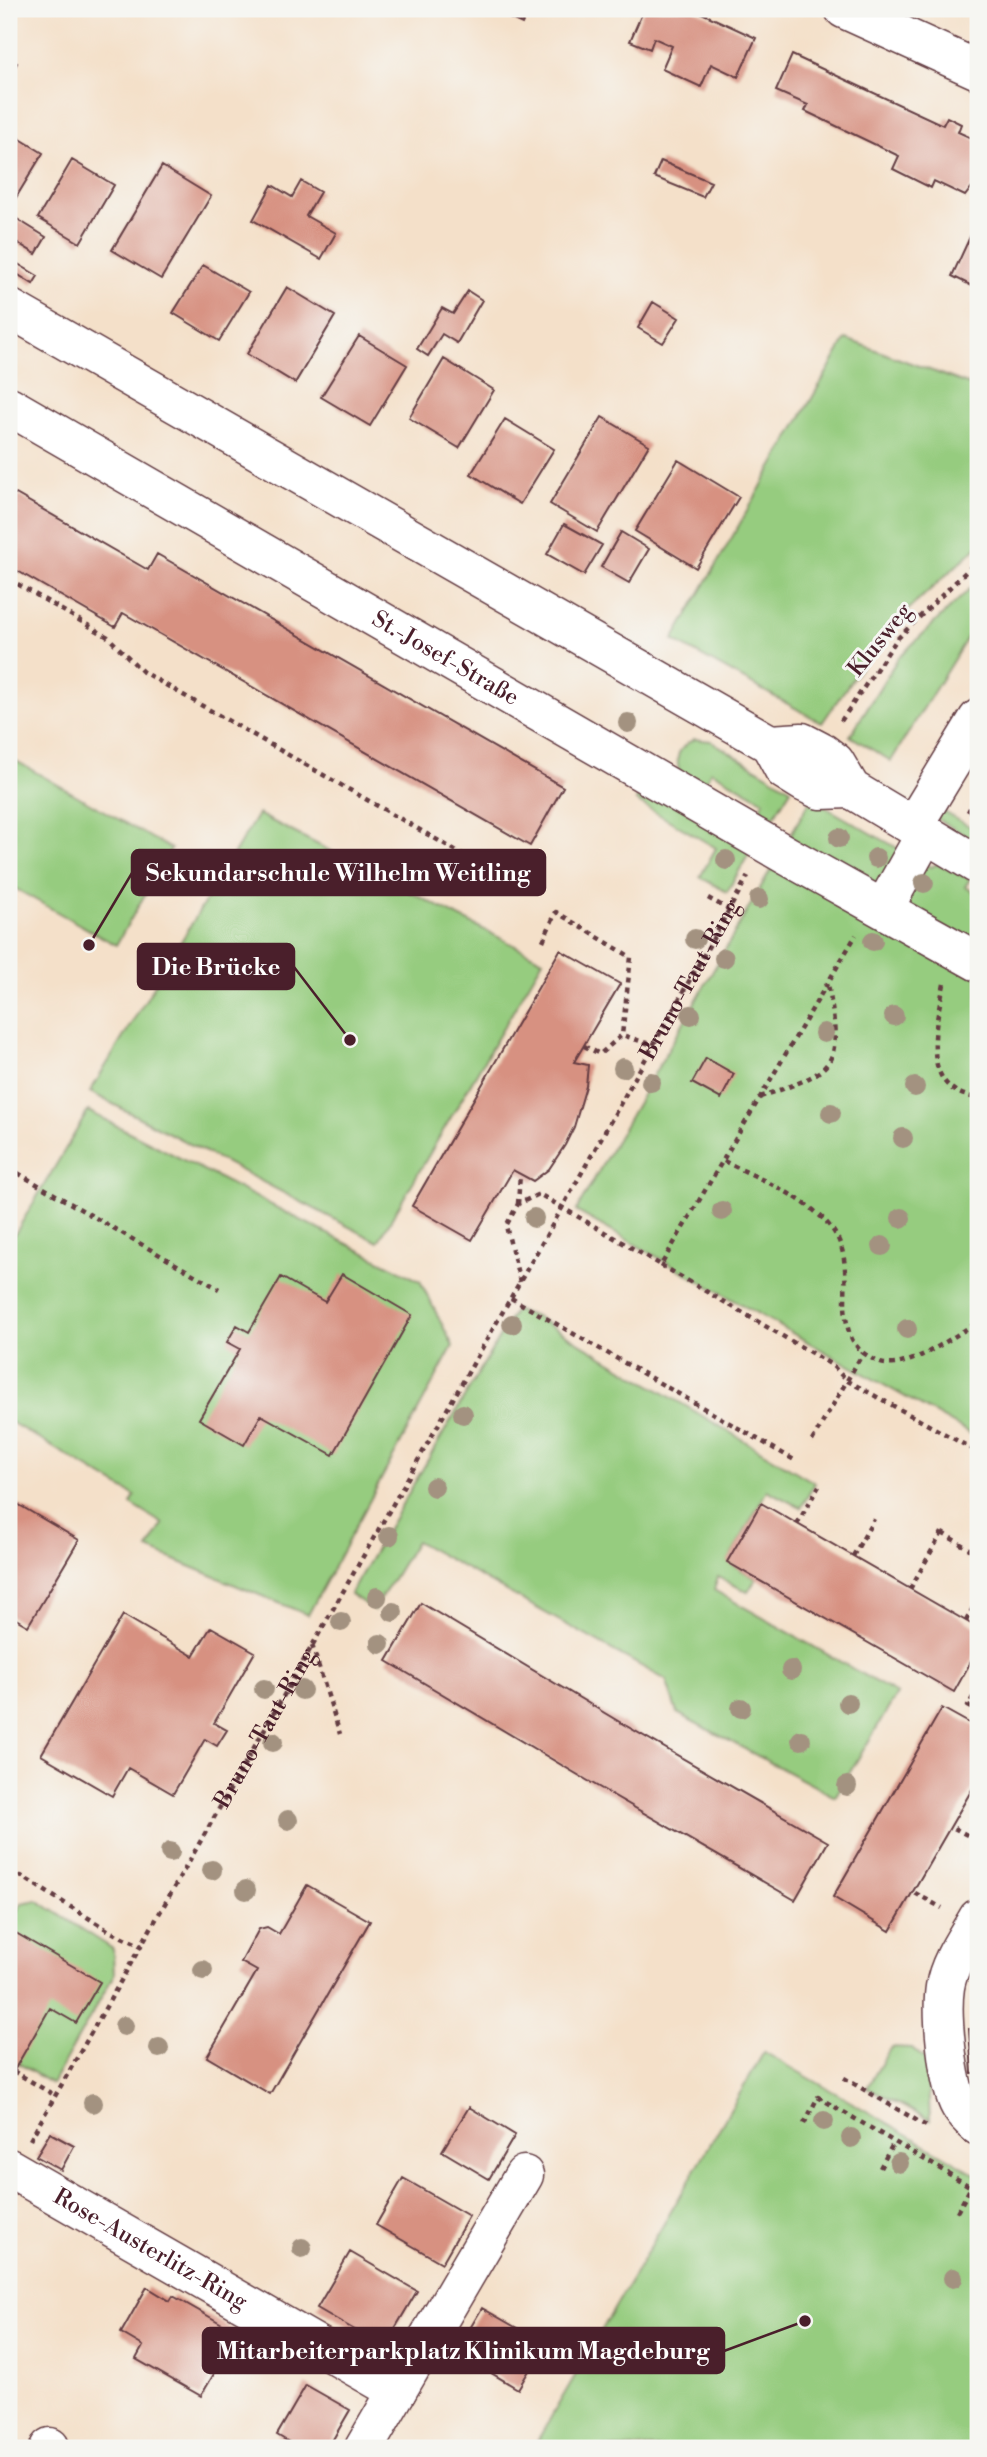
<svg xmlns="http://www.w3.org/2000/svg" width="987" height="2457" font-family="'Libre Bodoni',serif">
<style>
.green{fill:#96cc7f;stroke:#707655;stroke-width:2}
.building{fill:#d79181}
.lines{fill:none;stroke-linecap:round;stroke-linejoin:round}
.minor-casing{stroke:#643c43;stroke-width:41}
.path{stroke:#643c43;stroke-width:4.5;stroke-dasharray:5 5;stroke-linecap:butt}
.minor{stroke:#fff;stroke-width:38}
.tree{fill:#a39280}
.labels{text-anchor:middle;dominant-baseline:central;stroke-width:6;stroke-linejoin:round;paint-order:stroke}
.street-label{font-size:23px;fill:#4a1f2b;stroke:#f6f6f2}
.leader{fill:none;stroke:#4a1f2b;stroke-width:2.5}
.callout-dot{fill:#4a1f2b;stroke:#f6f6f2;stroke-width:2.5}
.callout{fill:#4a1f2b;stroke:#4a1f2b;stroke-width:2.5}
.callout-label{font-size:24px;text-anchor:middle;font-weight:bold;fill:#fff}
</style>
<rect width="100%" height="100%" fill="#f6f6f2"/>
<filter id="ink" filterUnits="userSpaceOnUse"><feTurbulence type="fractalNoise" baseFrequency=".0143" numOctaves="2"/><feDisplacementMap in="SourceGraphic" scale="14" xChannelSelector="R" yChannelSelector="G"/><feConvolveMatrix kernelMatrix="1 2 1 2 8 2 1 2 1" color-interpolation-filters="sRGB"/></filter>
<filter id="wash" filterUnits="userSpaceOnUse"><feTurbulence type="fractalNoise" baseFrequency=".00686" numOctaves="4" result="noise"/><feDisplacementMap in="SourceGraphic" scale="28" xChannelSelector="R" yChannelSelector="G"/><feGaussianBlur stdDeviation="1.57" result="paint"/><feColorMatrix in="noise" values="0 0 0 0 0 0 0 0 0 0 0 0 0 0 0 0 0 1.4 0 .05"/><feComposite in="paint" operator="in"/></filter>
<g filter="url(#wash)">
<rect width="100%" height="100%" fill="#f4e0c9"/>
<path class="green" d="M846,339L978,388V546L886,630L822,723L673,640Z
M978,581V620L891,761L850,736L898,658Z
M694,739L711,741L791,789L768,826L754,819L764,801L711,771L702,788L680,775C675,756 677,749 694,739Z
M9,757L171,849L116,945L9,885Z
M646,783L754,845L727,892L700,877L716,848L636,801Z
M811,799L931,867L937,864L970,879L965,887L978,894V1438L576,1211Z
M939,809L978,831V843L934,817Z
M258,814L543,960L378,1242L90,1092Z
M88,1111L420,1281L453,1346L308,1615L148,1549L163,1524L131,1504L135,1496L9,1421V1244Z
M515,1310L536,1317L815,1483L801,1508L767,1490L728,1562L756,1579L748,1592L718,1577L714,1590L897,1694L835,1797L677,1713L666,1680L416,1541L374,1610L350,1594Z
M37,1900L113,1949L114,1975L52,2084L18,2063L16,1934L9,1946V1924L22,1903Z
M891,2047L912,2048L927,2061L930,2120L867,2088Z
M764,2052L978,2175V2448H533Z"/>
<g id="blocks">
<path class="building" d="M490,9H529L522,24Z
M644,9H693L756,38L738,77L711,64L701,87L662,69L672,46L654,38L650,49L630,41Z
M792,55L943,125L947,117L961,124L958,132L978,141V190L972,187L965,196L934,181L931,188L893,169L899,156L805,111L808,105L776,91Z
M9,58L17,63L9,78Z
M9,132L43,153L12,204L9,202Z
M72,160L114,185L80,243L38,218Z
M661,161L711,182L703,197L654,177Z
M162,166L211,196L161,279L112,250Z
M301,181L320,192L306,216L336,233L321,259L253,220L272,185L292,197Z
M9,214L46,237L36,254L11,239L9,243Z
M975,226L978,228V289L952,276Z
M13,261L38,276L33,284L9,269Z
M203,265L249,292L219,341L173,313Z
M287,287L335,316L295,383L247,354Z
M468,291L482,300L457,343L442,334L428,356L417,349L442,308L453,314Z
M653,302L679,318L663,343L638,328Z
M359,336L407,365L370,426L321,397Z
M444,359L494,390L459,448L409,418Z
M602,417L649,445L597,532L550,504Z
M505,419L554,449L520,504L471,474Z
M678,460L739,497L696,568L635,531Z
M9,490L148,570L157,554L563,787L530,846L123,613L115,627L9,566Z
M564,524L602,545L584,575L547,554Z
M621,532L649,549L629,583L601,567Z
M560,950L620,984L574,1062L588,1065L586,1086L574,1127L565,1145L549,1169L533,1181L513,1170L472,1240L412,1206Z
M706,1058L734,1074L721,1099L692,1083Z
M342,1274L412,1315L333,1455L261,1415L244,1445L199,1419L240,1349L227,1342L237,1325L249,1332L281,1277L325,1302Z
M9,1499L79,1540L28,1626L9,1615Z
M761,1503L978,1628V1649L954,1692L727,1562Z
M421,1603L623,1724L828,1842L795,1900L590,1782L387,1661Z
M123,1615L193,1656L211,1627L255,1652L214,1723L227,1730L217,1746L205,1739L173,1794L128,1768L112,1796L41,1755Z
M942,1708L978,1728V1779L890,1931L833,1897Z
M307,1885L370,1921L270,2094L207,2057L257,1971L241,1962L259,1929L267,1927L279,1934Z
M16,1933L100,1982L76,2023L50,2008L9,2079V1946Z
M969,2029H978V2073H972Z
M469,2107L515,2135L489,2179L442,2151Z
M50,2133L74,2146L61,2170L36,2156Z
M403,2178L469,2216L442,2263L376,2225Z
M350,2252L417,2291L384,2347L317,2308Z
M147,2287L170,2301L173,2296L238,2333L201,2396L136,2359L143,2346L121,2333Z
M482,2308L545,2344L518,2389L456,2352Z
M306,2385L350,2410L328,2448H299L277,2435Z"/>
</g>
</g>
<g filter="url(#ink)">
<use href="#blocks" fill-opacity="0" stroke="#643c43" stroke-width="2"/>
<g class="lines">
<g class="minor-casing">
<g id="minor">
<path d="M844,9L978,70"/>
<path d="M9,308L770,744L784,770L805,783L820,790L851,789"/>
<path id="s2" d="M9,406L786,855L978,962"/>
<path d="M770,744L802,742L823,753L835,762L851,789L978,865"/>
<path d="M913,826L978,719"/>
<path d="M884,908L926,833"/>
<path d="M978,1918C966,1939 949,1962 945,1987C941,2013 947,2083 960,2106C964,2113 972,2121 978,2126"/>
<path id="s3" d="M9,2168L397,2391L364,2448"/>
<path d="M397,2391L524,2175"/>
<path d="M49,2448L50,2447"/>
</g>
</g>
<g class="path">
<path d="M9,579L108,637L143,672L476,862"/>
<path d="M841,721L897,639L978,560"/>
<path d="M967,809L978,815"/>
<path d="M708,898L728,909"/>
<path d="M543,941L556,912L631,957L622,1035"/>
<path d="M944,984C936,1024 917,1091 978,1098"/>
<path d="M584,1046L600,1054L622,1035L653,1045"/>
<path d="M760,1097C838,1070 843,1067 828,984"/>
<path d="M724,1161C759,1179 818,1201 837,1237C848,1257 845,1284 845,1305C846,1325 849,1345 868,1356C874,1360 880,1364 887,1364C913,1367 955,1335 978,1322"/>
<path d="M9,1168L219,1289"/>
<path d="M518,1204L520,1174"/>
<path d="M661,1265L832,1365L846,1380L978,1452"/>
<path d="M520,1282L506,1226L518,1204L539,1194L661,1265L856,935"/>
<path d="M511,1298L796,1461"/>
<path d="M812,1441L863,1353"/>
<path d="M797,1524L819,1486"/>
<path d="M942,1533L978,1554"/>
<path d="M853,1556L874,1519"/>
<path d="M910,1589L944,1529"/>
<path d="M966,1621L978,1598"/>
<path d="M312,1645L340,1734"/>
<path d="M978,1688L968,1706L978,1711"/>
<path d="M954,1828L978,1841"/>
<path d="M9,1880L21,1876L111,1932L142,1946"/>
<path d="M915,1893L942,1908"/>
<path d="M13,2071L56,2096"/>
<path d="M844,2078L928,2127"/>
<path d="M804,2124L818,2097L978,2191"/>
<path id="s1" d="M30,2140L562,1208L748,876"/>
<path d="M880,2168L894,2142"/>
<path d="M957,2212L971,2187"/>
</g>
<use href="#minor" class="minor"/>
</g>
<g class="tree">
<circle cx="628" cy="723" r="10"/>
<circle cx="839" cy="838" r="10"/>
<circle cx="876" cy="858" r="10"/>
<circle cx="726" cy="860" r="10"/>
<circle cx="924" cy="883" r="10"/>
<circle cx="759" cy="899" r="10"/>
<circle cx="695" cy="939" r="10"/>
<circle cx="873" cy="941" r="10"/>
<circle cx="724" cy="958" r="10"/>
<circle cx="691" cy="1015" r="10"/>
<circle cx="894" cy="1016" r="10"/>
<circle cx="824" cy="1033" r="10"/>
<circle cx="623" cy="1068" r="10"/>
<circle cx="651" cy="1082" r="10"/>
<circle cx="915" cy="1087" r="10"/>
<circle cx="831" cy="1113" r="10"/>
<circle cx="903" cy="1138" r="10"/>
<circle cx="722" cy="1211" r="10"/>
<circle cx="534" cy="1218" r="10"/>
<circle cx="901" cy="1218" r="10"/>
<circle cx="882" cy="1246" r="10"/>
<circle cx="512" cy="1324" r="10"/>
<circle cx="907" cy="1329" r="10"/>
<circle cx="463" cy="1414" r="10"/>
<circle cx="434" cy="1487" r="10"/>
<circle cx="389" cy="1536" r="10"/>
<circle cx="377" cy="1597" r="10"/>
<circle cx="393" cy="1612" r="10"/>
<circle cx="341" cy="1622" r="10"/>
<circle cx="380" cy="1644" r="10"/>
<circle cx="791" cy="1670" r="10"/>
<circle cx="264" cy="1689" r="10"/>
<circle cx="302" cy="1690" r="10"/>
<circle cx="848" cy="1703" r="10"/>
<circle cx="741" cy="1708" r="10"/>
<circle cx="801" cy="1740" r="10"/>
<circle cx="273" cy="1742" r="10"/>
<circle cx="847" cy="1786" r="10"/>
<circle cx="288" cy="1820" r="10"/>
<circle cx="170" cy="1852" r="10"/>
<circle cx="212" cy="1870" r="10"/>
<circle cx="246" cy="1890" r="10"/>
<circle cx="203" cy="1970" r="10"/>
<circle cx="124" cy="2026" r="10"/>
<circle cx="159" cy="2048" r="10"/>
<circle cx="93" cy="2103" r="10"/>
<circle cx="824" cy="2121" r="10"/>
<circle cx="851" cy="2138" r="10"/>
<circle cx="899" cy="2163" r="10"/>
<circle cx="302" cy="2248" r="10"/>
<circle cx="953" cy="2278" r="10"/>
</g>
</g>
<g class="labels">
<g class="street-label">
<text transform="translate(880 640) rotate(-51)">Klusweg</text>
<text stroke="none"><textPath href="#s2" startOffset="504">St.-Josef-Straße</textPath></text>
<text stroke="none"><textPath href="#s1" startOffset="1335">Bruno-Taut-Ring</textPath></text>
<text stroke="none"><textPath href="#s1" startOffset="474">Bruno-Taut-Ring</textPath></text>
<text stroke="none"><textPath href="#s3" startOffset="163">Rose-Austerlitz-Ring</textPath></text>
</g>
</g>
<path class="leader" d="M89 945L132 873M350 1040L294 967M805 2321L724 2351"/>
<g class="callout-dot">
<circle cx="89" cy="945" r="7"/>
<circle cx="350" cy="1040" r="7"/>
<circle cx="805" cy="2321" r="7"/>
</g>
<g class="callout">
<rect x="132" y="850" width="413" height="45" rx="7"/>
<rect x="138" y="944" width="156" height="45" rx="7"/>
<rect x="203" y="2328" width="521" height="45" rx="7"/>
</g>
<g class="callout-label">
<text x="338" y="881">Sekundarschule Wilhelm Weitling</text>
<text x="216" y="975">Die Brücke</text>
<text x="463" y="2359">Mitarbeiterparkplatz Klinikum Magdeburg</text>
</g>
<rect width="987" height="2457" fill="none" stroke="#f6f6f2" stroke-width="35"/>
</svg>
